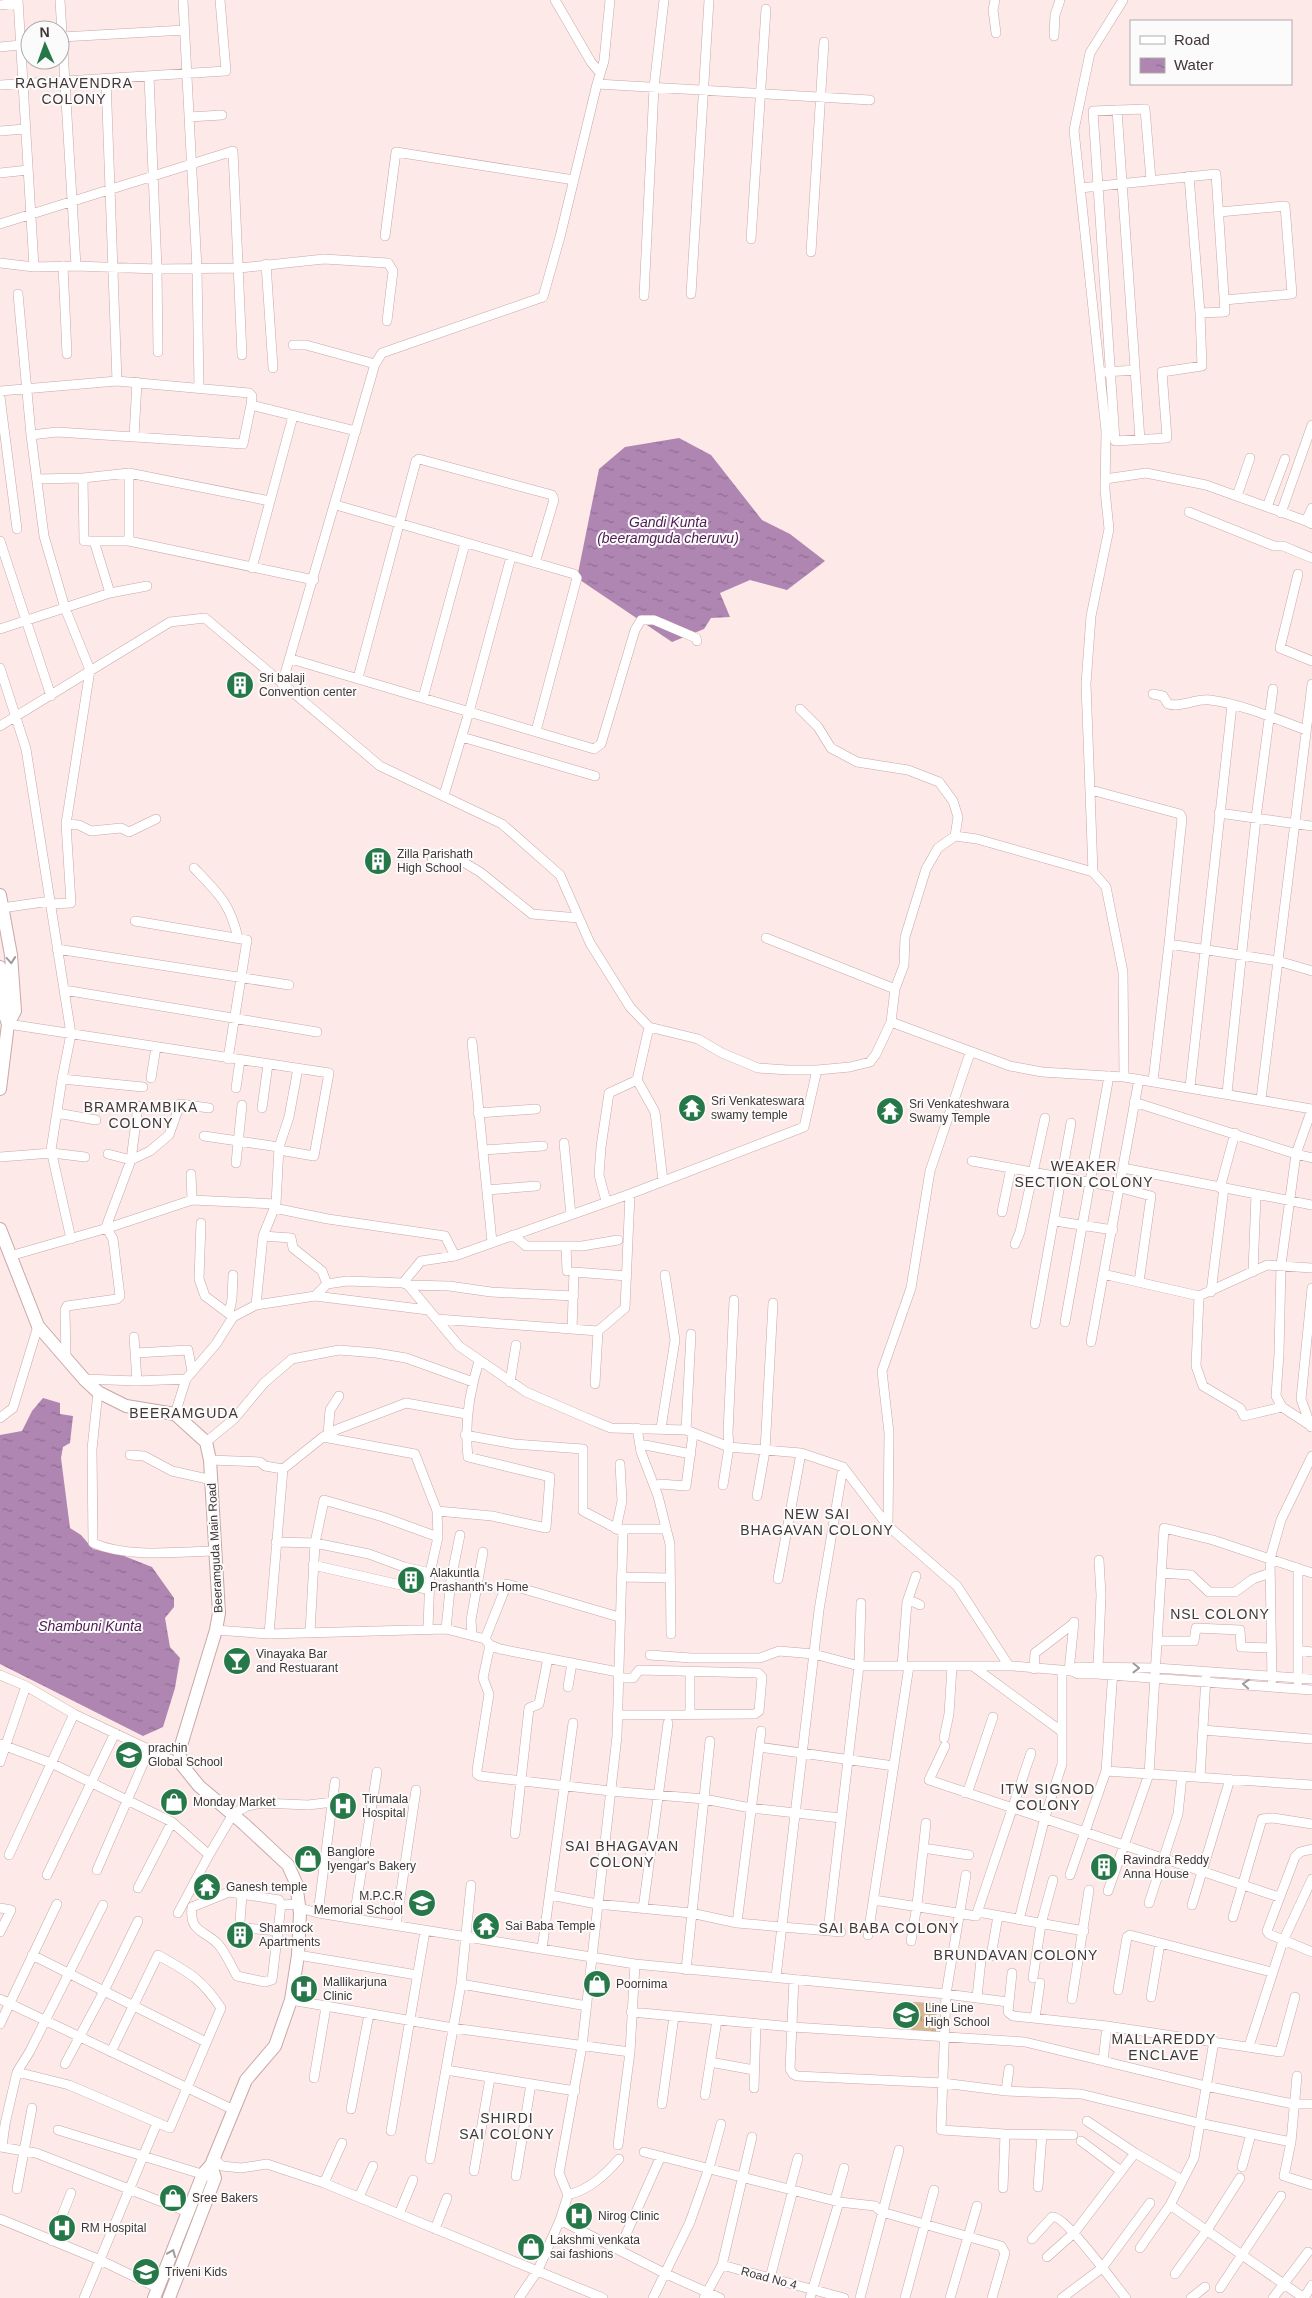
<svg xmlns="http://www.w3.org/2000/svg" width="1312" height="2298" font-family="Arial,sans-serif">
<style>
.park{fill:url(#park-tufts)}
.water{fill:url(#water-ripples)}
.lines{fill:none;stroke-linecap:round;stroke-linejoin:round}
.street-casing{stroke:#c7a8a7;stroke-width:10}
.secondary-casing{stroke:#c7a8a7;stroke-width:14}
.street{stroke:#fff;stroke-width:9}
.secondary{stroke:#fff;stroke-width:12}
.oneway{stroke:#a09a9a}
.labels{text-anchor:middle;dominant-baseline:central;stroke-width:4;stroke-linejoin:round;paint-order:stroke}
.poi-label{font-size:12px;fill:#423535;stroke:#fbfbfb;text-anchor:start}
.street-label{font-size:12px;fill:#423535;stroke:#fbfbfb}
.neighbourhood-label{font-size:14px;letter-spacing:1px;fill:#423535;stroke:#fbfbfb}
.water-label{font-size:14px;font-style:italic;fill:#4e1a53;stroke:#fbfbfb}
</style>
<defs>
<pattern id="park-tufts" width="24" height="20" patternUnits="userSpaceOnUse" patternTransform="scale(1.25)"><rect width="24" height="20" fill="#d6b68f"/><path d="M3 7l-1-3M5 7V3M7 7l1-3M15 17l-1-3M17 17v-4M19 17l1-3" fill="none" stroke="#af9576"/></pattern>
<pattern id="water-ripples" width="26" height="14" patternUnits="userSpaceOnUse" patternTransform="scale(1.25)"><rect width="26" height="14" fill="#af85b2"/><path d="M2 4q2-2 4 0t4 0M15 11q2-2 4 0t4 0" fill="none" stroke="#906e92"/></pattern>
</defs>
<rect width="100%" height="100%" fill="#fde9e8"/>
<path class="park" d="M912,2002L937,2003L936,2032L911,2030Z"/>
<path class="water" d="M679,438L711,455L762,520L790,534L825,561L787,590L750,580L720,593L730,617L711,618L704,629L672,642L577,578L599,469L625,447Z
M43,1398L60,1403V1414L73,1416L70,1443L63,1447L61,1458L70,1528L81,1535L93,1549L124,1556L152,1567L174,1598V1607L165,1618L170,1647L180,1658L175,1688L163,1727L143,1736L0,1664V1435L22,1431L32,1411Z"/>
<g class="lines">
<g class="street-casing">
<path id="street" d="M18,0L34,267
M60,0L76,266
M183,0L197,269L199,387
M555,0L591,62L600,73
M995,0L993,10L996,33
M0,5L18,3
M1054,36L1055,15L1060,0
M62,37L185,30
M0,47L20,45
M149,76L157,269L158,352
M106,79L117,381
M597,84L870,100
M0,85L226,71L220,0
M1117,110L1140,440
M189,117L222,115
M0,131L25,129
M0,173L28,170
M1151,180L1145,109L1093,111L1115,441L1167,438L1162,372L1202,366L1200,313L1189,176
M1080,188L1216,174L1225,312L1200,313
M1219,212L1285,206L1292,294L1224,300
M0,224L233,151L242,355
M385,236L396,152L574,180
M751,239L766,9
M811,252L824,42
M0,263L34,267L76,266L157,269L240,268L324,259L388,263L393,271L387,321
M266,264L273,368
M63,266L67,354
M18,294L31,435L44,536L65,608L90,670L66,824L71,903L50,904
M691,294L709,0
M644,296L654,87L664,0
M293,345H306L375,364
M1105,372L1135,370
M0,391L117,381L249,393L252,396L251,405L356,431
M0,397L17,529
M31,435L57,432L243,444L251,405
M134,437L137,382
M83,478L84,541H129L314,580
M37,479L83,478L129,473L270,501
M1105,479L1146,473L1206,485L1306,521
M1237,496L1250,458
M336,505L574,574L577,578L536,731
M1267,507L1285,459
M1312,508L1306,521L1312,524
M1189,512L1274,546H1283L1312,558
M1281,513L1312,425
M0,541L51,696
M94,541L110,593
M129,541V473
M252,568L293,416
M1298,574L1280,648L1312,661
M0,629L110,593L147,586
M291,659L594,749L601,744L635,630L641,620H654L696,638L697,641
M0,668L26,749L71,1034L62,1079L51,1150L71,1239
M358,678L416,461L419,459L552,495L554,500L535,563
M282,684L375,364L382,353L543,297L560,237L597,84L604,61L610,0
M1153,694L1163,696L1168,704C1181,708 1196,698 1210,700C1242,704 1276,719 1306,730
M423,698L465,544
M800,709L818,727L831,748L857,762L908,770L939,782L953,801L958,817L955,836
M0,726L170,622L205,618L380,766L502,824L560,875L590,943L630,1007L649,1027L698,1039L722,1053L758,1068L788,1070H817L850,1067L870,1062L876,1054L891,1022L895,989L904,965L905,937L926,869L938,848L955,836L977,839L1093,872L1106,887L1123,972L1124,1077
M462,737L595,776
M1091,790L1180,814L1182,818L1169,944L1278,961L1312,971
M444,795L469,712L511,557
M1219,813L1312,826
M66,824L79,825L91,831L121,828L129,832L156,819
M432,859L460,860L480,872L532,914L579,918
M194,868C218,893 230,903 238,938
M1093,872L1086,684L1091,616L1109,529L1105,490L1106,431L1074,130L1090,53L1123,0
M2,908L50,901
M135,921L247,940L228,1059
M766,938L895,989
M57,949L289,985
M64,990L317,1032
M891,1022L1010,1066L1042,1072L1124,1077L1312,1109
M8,1024L329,1073L314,1156L279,1150
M472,1042L492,1242
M151,1078L156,1047
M62,1079L143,1087
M637,1080L655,1112L663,1181
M1153,1081L1169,944
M1190,1087L1232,705
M236,1088L240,1060
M1227,1093L1256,818L1273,689
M1261,1099L1312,684
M1134,1102L1296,1154L1281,1265L1279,1354L1276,1396L1282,1407L1311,1426
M262,1108L268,1064
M1312,1109L1296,1154L1312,1158
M57,1113L96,1120
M478,1113L536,1109
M204,1136L279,1147
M564,1143L571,1215
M483,1150L543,1146
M108,1154L131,1160L138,1106
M0,1157L52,1153L85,1157
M972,1161L1121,1188L1151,1196L1139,1282
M236,1163L242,1105
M1123,1168L1312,1205
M191,1174L192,1200
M1220,1188L1235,1133
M487,1190L536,1186
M606,1201L599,1175L601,1147L609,1093L637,1080L649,1027
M274,1208L328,1219L445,1236L455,1256
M1002,1212L1011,1168
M1055,1221L1113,1230
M201,1223L199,1279L205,1296L233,1317
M513,1235L526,1246H582L618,1240
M263,1236L291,1238L293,1248L322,1271L327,1284
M1015,1244L1020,1232L1045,1118
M566,1246L567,1271
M10,1256L111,1227L192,1200L276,1204
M1253,1272L1256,1195
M1103,1274L1199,1296L1267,1265L1312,1268
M403,1283L408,1285L459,1346L526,1392L589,1419L611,1428L686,1430L729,1447L801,1453L843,1467L888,1526L957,1586L1009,1666H1013
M408,1285L449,1286L491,1292L574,1296
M1211,1292L1224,1188
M315,1296L428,1310
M1199,1296L1196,1366L1203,1386L1240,1408L1244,1416L1282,1407
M256,1305L263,1236L276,1204L279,1147L289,1117L298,1068
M229,1313L232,1299L233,1275
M437,1319L598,1331L625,1308L630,1194
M1065,1322L1109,1076
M1035,1324L1071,1123
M572,1329L574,1272L627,1276
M134,1337L137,1381
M1091,1342L1139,1079
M136,1353L188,1350L192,1371
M66,1358L65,1310L67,1306L117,1299L120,1296L113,1239L106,1227L131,1160L150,1151L169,1135L180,1104L209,1108
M84,1379L137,1381L186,1379
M510,1382L516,1345
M595,1384L598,1331
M98,1392L92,1449L93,1543C127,1558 178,1552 214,1551
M175,1414L186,1379L216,1344L233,1317L256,1305L315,1296L327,1284L347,1281L403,1283L421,1261L455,1256L630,1194L804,1127L817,1070
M0,1418L13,1408L38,1326
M1311,1427L1301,1399L1312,1288
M637,1428L641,1452L658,1496L670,1544L671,1634
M661,1428L675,1340L665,1275
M686,1430L691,1334
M328,1434L330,1410L339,1396
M465,1435L514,1444L583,1449V1511L623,1532L617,1736L582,2046L559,2173L568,2195L560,2220L538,2270L519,2298
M323,1437L415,1454L437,1511L438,1537L430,1573L428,1628
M206,1442L234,1419L264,1383L292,1359L339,1350L376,1353L406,1358L473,1382
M645,1445L691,1454
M130,1455L144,1456L172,1471L212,1480
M210,1460L260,1462L265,1466L283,1469L323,1437L338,1429L406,1403L466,1414
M620,1464L622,1501L616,1529H665
M660,1484L686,1486L693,1434
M723,1485L729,1447L728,1433L734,1300
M757,1496L765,1451L773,1303
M437,1511L492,1516L546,1528L550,1477L468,1457C464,1423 469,1393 479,1361
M888,1526L889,1433L882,1371L911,1288L930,1171L970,1053
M276,1542L315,1543L369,1554L404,1567L430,1573
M313,1565L405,1586L428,1589
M1161,1573L1191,1575L1209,1592H1235L1253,1579L1270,1573
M621,1577L670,1578
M778,1579L801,1453
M907,1602H914L920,1605
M446,1629L451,1579L460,1535
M216,1630L269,1634L446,1629L485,1639L490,1645L500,1649L618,1672
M310,1632L315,1543L324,1500L383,1517L438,1537
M269,1634L283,1469
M472,1635L471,1620L483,1552
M485,1639L507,1584L619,1617
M1157,1641H1194L1196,1628L1240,1630L1241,1647L1271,1648
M490,1645L483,1678L489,1694L477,1770V1774L480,1776L610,1791L704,1799L751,1808L841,1818
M1298,1650L1312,1652
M650,1655L691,1658H760L779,1651L814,1654L859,1666H1013L1072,1671L1078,1674H1097L1312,1690
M902,1666L907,1602L916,1576
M974,1667L1061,1731
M1098,1667L1101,1595L1099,1560
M1034,1669L1035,1653L1074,1623
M1069,1671L1074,1622
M1072,1671L1077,1667L1156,1668L1312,1679
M0,1675L26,1686L74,1714L182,1765
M1272,1680L1270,1559L1281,1520L1312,1456
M1298,1682V1568
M568,1687L572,1663
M690,1714V1671
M617,1715L755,1714L759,1711L762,1677L758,1673L639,1670L633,1678H618
M1203,1730L1312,1739
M944,1738L949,1714L952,1667
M0,1744L51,1763L172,1822L209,1855L178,1913
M945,1746L929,1780L1279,1897
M759,1747L894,1766
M0,1762L26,1686
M1106,1771L1312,1785
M1200,1777L1206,1677
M965,1793L969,1788L993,1717
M515,1834L529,1708L539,1704L548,1658
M923,1848L969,1855
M1312,1849L1300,1852L1295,1857L1267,1931L1269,1934L1312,1952
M9,1855L74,1714
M209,1855L233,1814L247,1806L262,1803L308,1805L333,1802
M97,1870L149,1750
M47,1875L115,1733
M966,1875L946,1994L941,2130L1005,2134L1073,2135
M1070,1875L1106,1771L1113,1670
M138,1888L172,1822
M1108,1891L1149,1774L1164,1528L1213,1540L1312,1573
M550,1895L597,1904L691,1913L737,1923L841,1932
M874,1900L976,1916L1031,1753
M1149,1903L1178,1814L1182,1776
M281,1905L272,1980L265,1982L237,1976C231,1966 226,1953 218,1944C204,1930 189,1932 192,1907L229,1892L279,1900L281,1905L299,1904
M1192,1905L1230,1779
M0,1908L11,1910L0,1932
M300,1908L318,1913L635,1964L946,1994L1008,2002
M643,1909L668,1723
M978,1912L1084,1931
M318,1913L335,1782
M1233,1917L1262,1819L1273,1818L1312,1824
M354,1918L377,1772
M1019,1920L1045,1817L1062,1764V1671
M240,1922L242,1894
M737,1923L761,1731
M396,1925L416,1790
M246,1928L278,1931
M828,1931L859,1666L861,1603
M868,1935L909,1666
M911,1941L917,1905L926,1823
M542,1949L573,1723
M32,1955L206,2042
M298,1955L417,1975
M991,1956L998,1916
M686,1970L710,1741
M1012,1973L1008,2012L1013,2016L1107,2026L1280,2052L1295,1997
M776,1977L819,1610L843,1467
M1033,1978L1041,1924L1053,1880
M794,1979L790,2069L793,2074L797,2076L943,2083L1006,2091L1081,2094L1199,2123L1291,2142
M461,1984L587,2006
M1118,1990L1127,1937L1130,1935L1271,1972
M977,1997L981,1960
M1151,1997L1160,1943
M0,1999L234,2110
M1072,1999L1089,1890
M291,2000L453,2028L630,2052
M631,2012L793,2027L1025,2042L1206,2086L1293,2104H1312
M1035,2018L1040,1983
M0,2024L57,1904
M1249,2046L1283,1941L1312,1879
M1103,2061L1107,2026
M710,2062L754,2070
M65,2064L104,1991L138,1921
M446,2070L575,2091
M17,2072L30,2051L103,1905
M1297,2076L1291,2142L1284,2176L1312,2185
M314,2078L326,2007
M754,2088L756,2024
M1006,2091L1009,2069
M705,2095L717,2020
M662,2104L674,2016
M351,2109L369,2014
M1087,2121L1135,2153L1182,2180
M58,2130L208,2176
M391,2131L425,1931
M1081,2141L1121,2171
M618,2145L630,2052L635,1964
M0,2147L36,2153L188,2212
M2,2147L5,2124L17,2072L69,2085L170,2128L221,2008C201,1978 188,1972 158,1955L111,2052
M644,2152L839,2202L875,2206L882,2212L1001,2246L1005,2253L992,2298
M214,2159L222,2166L241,2168L267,2164L324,2183L603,2298
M430,2159L461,1984L471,1885
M1242,2167L1251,2134
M474,2171L490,2078
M516,2176L531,2084
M324,2183L342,2143
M1038,2187L1042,2134
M790,2188L798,2158
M1003,2188L1005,2134
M17,2189L32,2108
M568,2195C590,2189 604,2176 619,2159
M359,2197L373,2166
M835,2200L844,2168
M1170,2205L1304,2298
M399,2214L413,2180
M0,2219L100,2260L158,2288
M560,2220L664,2273L720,2298
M435,2229L447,2198
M1032,2239L1052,2217C1064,2214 1116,2286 1126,2298
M52,2241L71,2193
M1140,2248L1170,2205L1194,2158L1214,2041
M619,2250L661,2156
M1047,2257L1074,2233L1135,2153
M722,2265L844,2298
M1175,2274L1207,2230L1240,2178
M770,2278L793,2190
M1220,2288L1281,2196
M84,2298L157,2123
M653,2298L690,2222L709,2168L721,2124
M704,2298L722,2265L752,2137
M810,2298L839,2202
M860,2298L899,2150
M905,2298L934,2190
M950,2298L977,2206
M1062,2298L1102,2268L1150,2203
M1191,2298L1205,2287
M1273,2298L1308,2252
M1304,2298L1312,2285"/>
</g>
<g class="secondary-casing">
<path id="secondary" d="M0,895L11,955L15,1011L8,1024L0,1089
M0,967L4,1012L8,1024
M0,1229L38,1326L84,1379L98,1392L126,1406L175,1414L206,1442L210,1460L219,1613L216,1630L179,1752L182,1765L199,1786L244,1824L288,1865L296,1883L300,1913L298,1955L291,2000L275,2046L246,2080L211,2165L203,2174L154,2298
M169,2298L215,2178L211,2165"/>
</g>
<use href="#street" class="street"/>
<use href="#secondary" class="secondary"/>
</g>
<defs><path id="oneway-chevron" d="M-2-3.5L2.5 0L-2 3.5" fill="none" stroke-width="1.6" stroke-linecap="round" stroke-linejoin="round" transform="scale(1.25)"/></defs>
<g class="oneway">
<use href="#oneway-chevron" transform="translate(11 960) rotate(85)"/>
<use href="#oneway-chevron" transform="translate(1136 1668) rotate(1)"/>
<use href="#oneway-chevron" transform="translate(1246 1684) rotate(-176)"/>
<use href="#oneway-chevron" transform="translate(172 2253) rotate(-68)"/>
</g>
<defs>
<g id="building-disc" transform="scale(1.4375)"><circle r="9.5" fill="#277849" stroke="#fbfbfb"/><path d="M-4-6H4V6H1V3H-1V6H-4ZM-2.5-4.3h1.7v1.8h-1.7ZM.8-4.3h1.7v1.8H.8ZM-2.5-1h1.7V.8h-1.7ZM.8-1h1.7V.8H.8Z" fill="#fff"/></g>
<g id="temple-disc" transform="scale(1.4375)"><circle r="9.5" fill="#277849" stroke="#fbfbfb"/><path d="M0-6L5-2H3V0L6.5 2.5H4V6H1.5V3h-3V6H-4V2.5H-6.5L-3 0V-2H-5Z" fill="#fff"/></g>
<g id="bar-disc" transform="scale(1.4375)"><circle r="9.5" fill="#277849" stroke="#fbfbfb"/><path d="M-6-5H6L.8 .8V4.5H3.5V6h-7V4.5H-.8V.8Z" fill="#fff"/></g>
<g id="school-disc" transform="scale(1.4375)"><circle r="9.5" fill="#277849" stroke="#fbfbfb"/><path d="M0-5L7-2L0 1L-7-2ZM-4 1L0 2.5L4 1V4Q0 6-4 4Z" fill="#fff"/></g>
<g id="shop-disc" transform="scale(1.4375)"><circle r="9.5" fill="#277849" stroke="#fbfbfb"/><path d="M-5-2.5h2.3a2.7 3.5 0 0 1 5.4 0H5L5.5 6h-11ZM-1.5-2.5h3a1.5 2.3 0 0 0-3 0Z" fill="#fff"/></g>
<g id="hospital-disc" transform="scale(1.4375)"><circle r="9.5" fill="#277849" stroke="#fbfbfb"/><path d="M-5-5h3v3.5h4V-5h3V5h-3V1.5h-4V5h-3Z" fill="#fff"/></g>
</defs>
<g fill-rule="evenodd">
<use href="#building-disc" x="240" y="685"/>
<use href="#building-disc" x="378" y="861"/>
<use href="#temple-disc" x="692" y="1108"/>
<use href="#temple-disc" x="890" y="1111"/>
<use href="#building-disc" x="411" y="1580"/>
<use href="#bar-disc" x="237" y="1661"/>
<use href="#school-disc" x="129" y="1755"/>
<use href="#shop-disc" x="174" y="1802"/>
<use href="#hospital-disc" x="343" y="1806"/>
<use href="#shop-disc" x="308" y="1859"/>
<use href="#building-disc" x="1104" y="1867"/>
<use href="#temple-disc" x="207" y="1887"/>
<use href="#school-disc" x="422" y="1903"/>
<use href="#temple-disc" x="486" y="1926"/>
<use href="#building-disc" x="240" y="1935"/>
<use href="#shop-disc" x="597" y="1984"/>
<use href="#hospital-disc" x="304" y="1989"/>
<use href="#school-disc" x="906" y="2015"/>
<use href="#shop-disc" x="173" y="2198"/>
<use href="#hospital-disc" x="579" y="2216"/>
<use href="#hospital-disc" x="62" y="2228"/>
<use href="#shop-disc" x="531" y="2247"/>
<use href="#school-disc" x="146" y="2272"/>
</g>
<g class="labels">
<g class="poi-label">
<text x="259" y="678">Sri balaji<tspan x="259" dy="14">Convention center</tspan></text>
<text x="397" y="854">Zilla Parishath<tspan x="397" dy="14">High School</tspan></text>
<text x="711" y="1101">Sri Venkateswara<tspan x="711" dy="14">swamy temple</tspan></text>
<text x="909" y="1104">Sri Venkateshwara<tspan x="909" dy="14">Swamy Temple</tspan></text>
<text x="430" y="1573">Alakuntla<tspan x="430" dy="14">Prashanth's Home</tspan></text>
<text x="256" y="1654">Vinayaka Bar<tspan x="256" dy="14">and Restuarant</tspan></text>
<text x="148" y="1748">prachin<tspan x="148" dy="14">Global School</tspan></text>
<text x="362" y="1799">Tirumala<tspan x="362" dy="14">Hospital</tspan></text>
<text x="193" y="1802">Monday Market</text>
<text x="327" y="1852">Banglore<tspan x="327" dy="14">Iyengar's Bakery</tspan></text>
<text x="1123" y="1860">Ravindra Reddy<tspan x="1123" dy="14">Anna House</tspan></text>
<text x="226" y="1887">Ganesh temple</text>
<text x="403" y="1896" text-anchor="end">M.P.C.R<tspan x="403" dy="14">Memorial School</tspan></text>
<text x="505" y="1926">Sai Baba Temple</text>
<text x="259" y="1928">Shamrock<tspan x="259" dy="14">Apartments</tspan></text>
<text x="323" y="1982">Mallikarjuna<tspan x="323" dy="14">Clinic</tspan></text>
<text x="616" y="1984">Poornima</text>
<text x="925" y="2008">Line Line<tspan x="925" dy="14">High School</tspan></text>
<text x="192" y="2198">Sree Bakers</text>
<text x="598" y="2216">Nirog Clinic</text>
<text x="81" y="2228">RM Hospital</text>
<text x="550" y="2240">Lakshmi venkata<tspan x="550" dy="14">sai fashions</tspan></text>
<text x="165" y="2272">Triveni Kids</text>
</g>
<g class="street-label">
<text transform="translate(215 1548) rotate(-93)">Beeramguda Main Road</text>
<text transform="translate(769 2278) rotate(15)">Road No 4</text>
</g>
<g class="neighbourhood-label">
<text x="74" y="83">RAGHAVENDRA<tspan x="74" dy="16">COLONY</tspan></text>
<text x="141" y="1107">BRAMRAMBIKA<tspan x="141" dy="16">COLONY</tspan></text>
<text x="1084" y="1166">WEAKER<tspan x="1084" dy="16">SECTION COLONY</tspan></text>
<text x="184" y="1413">BEERAMGUDA</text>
<text x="817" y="1514">NEW SAI<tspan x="817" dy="16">BHAGAVAN COLONY</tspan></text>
<text x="1220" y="1614">NSL COLONY</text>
<text x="1048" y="1789">ITW SIGNOD<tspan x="1048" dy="16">COLONY</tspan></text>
<text x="622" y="1846">SAI BHAGAVAN<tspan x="622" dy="16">COLONY</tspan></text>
<text x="889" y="1928">SAI BABA COLONY</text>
<text x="1016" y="1955">BRUNDAVAN COLONY</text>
<text x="1164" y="2039">MALLAREDDY<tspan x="1164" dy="16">ENCLAVE</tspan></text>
<text x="507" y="2118">SHIRDI<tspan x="507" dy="16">SAI COLONY</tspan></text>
</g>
<g class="water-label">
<text x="668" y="522">Gandi Kunta<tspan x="668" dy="16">(beeramguda cheruvu)</tspan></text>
<text x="90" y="1626">Shambuni Kunta</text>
</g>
</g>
<rect x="1130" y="20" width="162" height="65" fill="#fbfbfb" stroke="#b1acac"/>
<rect x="1140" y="36" width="25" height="8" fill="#ffffff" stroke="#b1acac"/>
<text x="1174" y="45" font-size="15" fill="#423535">Road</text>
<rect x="1140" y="58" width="25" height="15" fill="url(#water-ripples)" stroke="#b1acac"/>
<text x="1174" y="70" font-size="15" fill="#423535">Water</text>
<g transform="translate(45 45) rotate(358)"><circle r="24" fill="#fbfbfb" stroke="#b1acac"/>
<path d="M0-4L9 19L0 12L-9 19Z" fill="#277849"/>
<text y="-8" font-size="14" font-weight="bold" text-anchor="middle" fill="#423535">N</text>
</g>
</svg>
